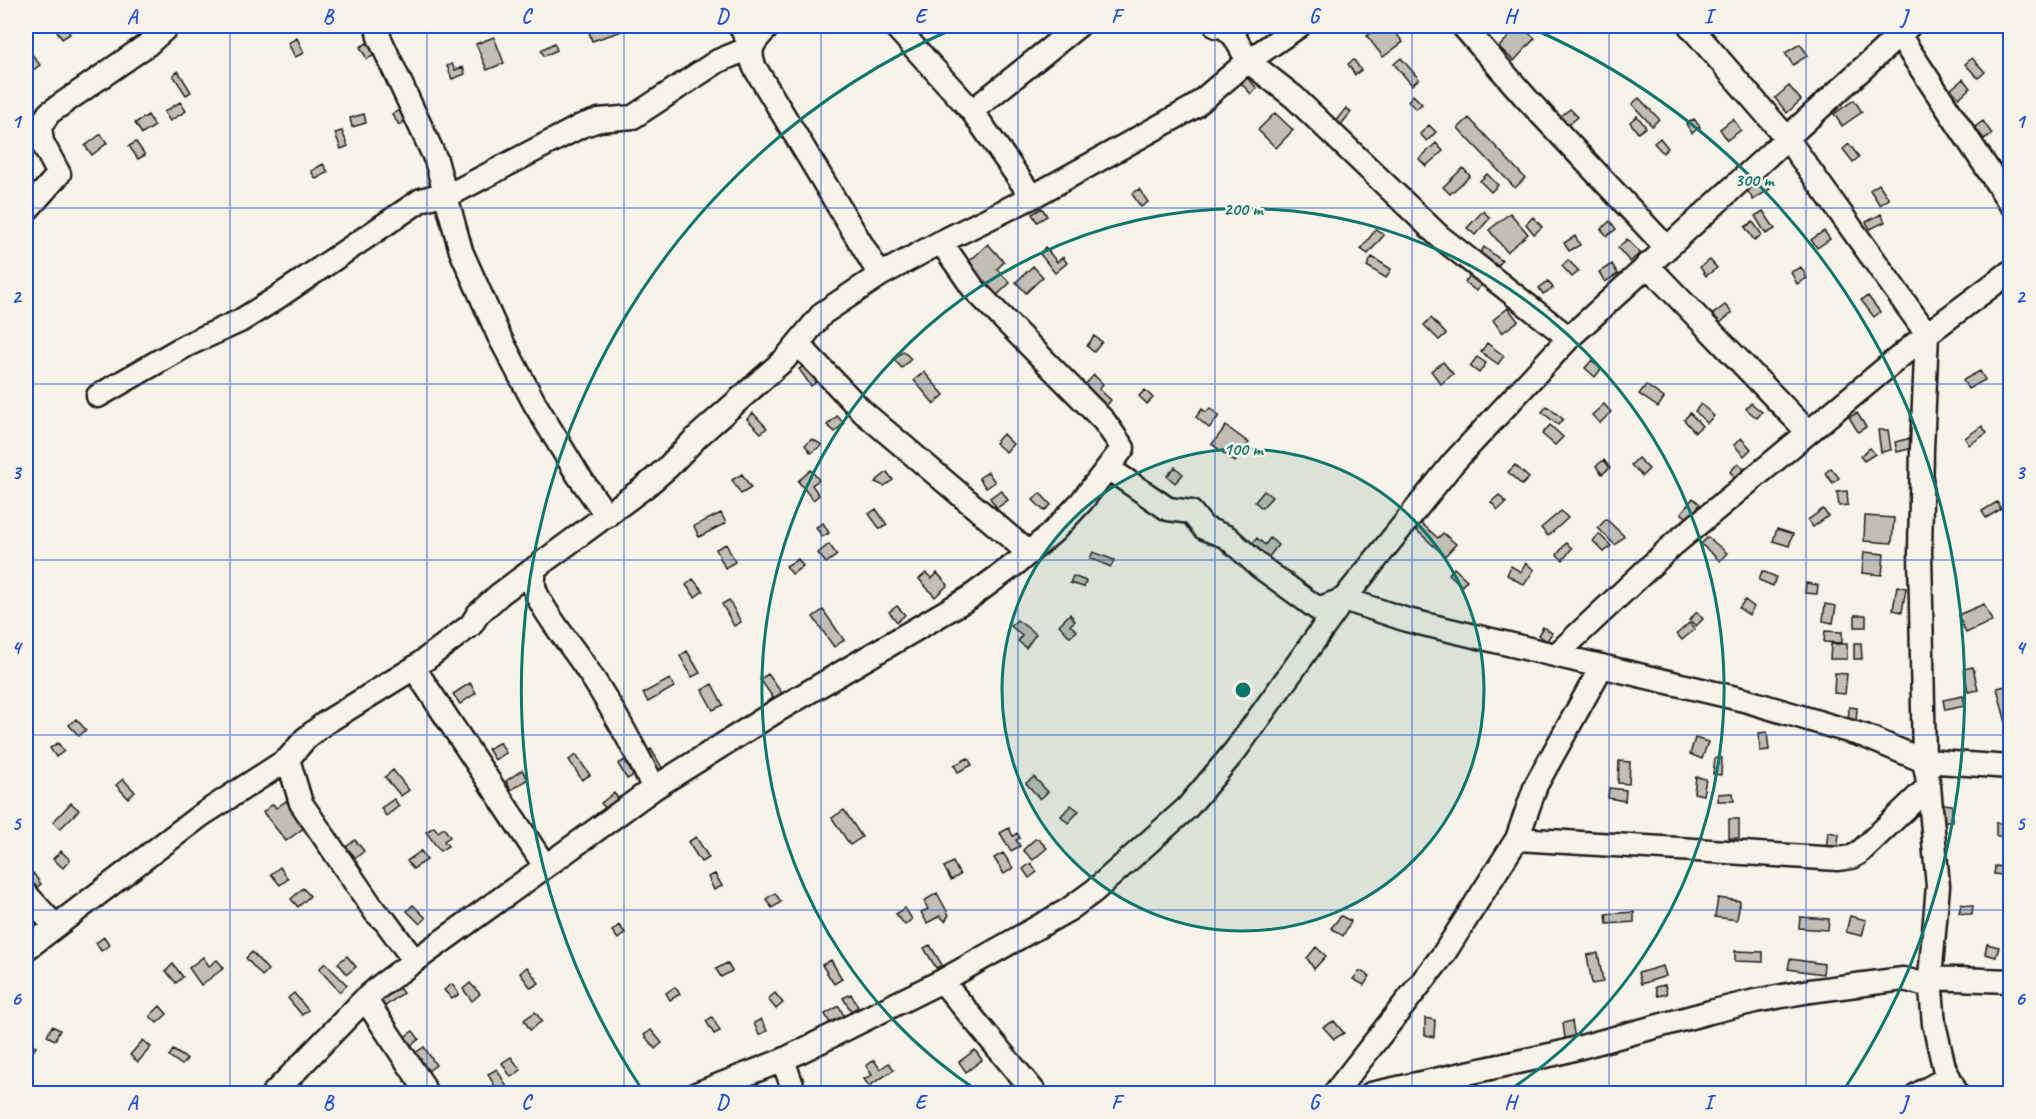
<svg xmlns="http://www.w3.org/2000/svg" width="2036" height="1119" font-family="Caveat,sans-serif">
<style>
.building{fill:#c0beb5;stroke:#1c1c1c;stroke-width:1.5}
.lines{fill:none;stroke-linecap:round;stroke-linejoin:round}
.minor-casing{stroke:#1c1c1c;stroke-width:27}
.minor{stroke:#f7f3e8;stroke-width:22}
.grid{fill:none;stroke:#1d4ed8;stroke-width:1.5;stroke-opacity:0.55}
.ring{fill:none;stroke:#0f766e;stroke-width:3}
.centre{fill:#0f766e;stroke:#f7f3e8;stroke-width:3}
.ring-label{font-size:18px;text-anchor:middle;font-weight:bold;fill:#0f766e;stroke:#f7f3e8;stroke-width:5;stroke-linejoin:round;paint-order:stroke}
.neatline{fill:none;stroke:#1d4ed8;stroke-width:2}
.grid-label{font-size:20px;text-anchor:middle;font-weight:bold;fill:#1d4ed8}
</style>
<rect width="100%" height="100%" fill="#f7f3e8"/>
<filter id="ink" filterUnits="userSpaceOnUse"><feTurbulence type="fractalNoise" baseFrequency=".0167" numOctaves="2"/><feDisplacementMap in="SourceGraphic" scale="12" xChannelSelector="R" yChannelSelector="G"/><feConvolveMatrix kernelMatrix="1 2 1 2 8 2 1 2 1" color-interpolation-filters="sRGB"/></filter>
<g filter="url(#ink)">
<path class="building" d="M65,26L70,34L62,39L57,31Z
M608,26H620L622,31L592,41L589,32Z
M1380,26H1390L1403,42L1383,57L1367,36Z
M1519,26L1535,38L1514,61L1499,47Z
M494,37L504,63L487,70L476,44Z
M297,38L304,53L295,57L288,43Z
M367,43L375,55L367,59L360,47Z
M554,43L557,50L544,56L541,50Z
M1800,44L1808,55L1793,65L1785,53Z
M31,53L40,65L33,70L26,60V57Z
M1401,58L1419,79L1412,85L1394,64Z
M1972,58L1985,72L1978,78L1965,64Z
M1354,60L1361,70L1355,75L1348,64Z
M452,64L455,70L463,67L465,74L452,79L447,66Z
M178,71L191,92L186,95L173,75Z
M1247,78L1257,88L1251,94L1241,83Z
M1963,79L1970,88L1959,98L1951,89Z
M1789,86L1801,100L1787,113L1775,98Z
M1413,95L1422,104L1416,109L1408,101Z
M1639,98L1659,119L1652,126L1632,104Z
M1854,100L1862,112L1842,126L1834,114Z
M180,102L186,111L170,121L164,112Z
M1346,108L1351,112L1335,132L1330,128Z
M1570,109L1578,117L1567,126L1560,117Z
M399,110L405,121L399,125L392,114Z
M1275,113L1293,130L1276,148L1258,130Z
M364,114L366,123L352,127L350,118Z
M148,115L155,126L142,134L135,123Z
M1637,116L1646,127L1638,133L1630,122Z
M1469,118L1525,178L1515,188L1458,128Z
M1694,119L1700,127L1692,133L1686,124Z
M1733,119L1741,130L1727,140L1720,129Z
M1983,121L1992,134L1984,139L1975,127Z
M1429,125L1436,132L1427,141L1420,134Z
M342,131L348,146L341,149L335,133Z
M101,134L107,143L92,155L85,146Z
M1660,138L1668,148L1663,153L1654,143Z
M136,142L145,155L138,159L129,146Z
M1436,143L1443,151L1426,166L1419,159Z
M1849,144L1859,157L1853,162L1843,149Z
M323,164L328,172L316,179L311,171Z
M1463,168L1470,176L1450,194L1443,187Z
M1487,174L1498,185L1491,192L1480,181Z
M1761,176L1770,189L1753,200L1745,186Z
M1879,184L1889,199L1880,205L1870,190Z
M1139,189L1148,202L1141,207L1132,194Z
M1042,208L1047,216L1037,222L1032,214Z
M1483,211L1490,218L1475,235L1467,228Z
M1763,211L1775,229L1766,234L1755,216Z
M1510,213L1528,234L1507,252L1489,230Z
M1881,214L1885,222L1870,229L1866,222Z
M1533,217L1542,227L1534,234L1526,224Z
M1610,221L1616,229L1607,236L1601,229Z
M1753,222L1762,235L1754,240L1745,227Z
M1376,229L1384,235L1368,254L1361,249Z
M1824,231L1830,239L1817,248L1811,240Z
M1575,236L1580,245L1569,251L1564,243Z
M1627,239L1640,253L1630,262L1618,248Z
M988,244L1004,262L997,269L1010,283L993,299L963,267Z
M1045,247L1057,262L1063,257L1067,263L1055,273L1040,254Z
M1484,247L1502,261L1495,270L1478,256Z
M1372,257L1391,269L1386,278L1367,266Z
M1568,260L1579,271L1572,277L1562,266Z
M1710,260L1717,268L1706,276L1700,267Z
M1612,264L1618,274L1605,282L1599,272Z
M1033,266L1043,277L1026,293L1016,282Z
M1801,267L1807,278L1797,284L1791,272Z
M1471,274L1482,284L1476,291L1465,282Z
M1548,281L1553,288L1543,294L1539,288Z
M1868,296L1880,312L1874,317L1861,300Z
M1725,305L1732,313L1720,323L1713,314Z
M1508,308L1518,321L1502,333L1493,320Z
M1431,318L1446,334L1439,340L1424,325Z
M1094,336L1102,342L1094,352L1087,346Z
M1487,343L1504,356L1498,364L1481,352Z
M903,351L911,359L902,368L894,360Z
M1477,357L1486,363L1479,373L1470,366Z
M1592,360L1601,369L1595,377L1585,368Z
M1443,362L1453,374L1441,384L1431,371Z
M807,364L819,380L811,386L799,369Z
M1980,371L1985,380L1968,389L1963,380Z
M924,372L944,395L934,404L914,380Z
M1094,375L1103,384L1099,389L1111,400L1103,410L1081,389Z
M1646,385L1664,398L1658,407L1639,394Z
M1145,390L1153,398L1147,404L1139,396Z
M1751,403L1762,412L1757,418L1746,409Z
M1604,404L1611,412L1600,423L1592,415Z
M1701,404L1714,416L1707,423L1695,411Z
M1547,406L1563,419L1558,425L1542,412Z
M1210,408L1219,416L1209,428L1196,417L1202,409L1206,412Z
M753,413L767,428L761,433L747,419Z
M1690,413L1702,426L1695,432L1684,420Z
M1857,413L1866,427L1858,432L1849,417Z
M837,416L844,423L835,432L827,425Z
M1550,425L1563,437L1555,445L1542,434Z
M1226,426L1249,443L1235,462L1212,444Z
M1982,426L1987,433L1969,445L1965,438Z
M1878,430H1888L1891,450L1881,452Z
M1003,434L1013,444L1006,452L995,443Z
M1741,438L1751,449L1744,456L1734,445Z
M1911,438L1913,448L1897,452L1895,442Z
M812,439L822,445L811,453L805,445Z
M1870,448L1875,454L1864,461L1860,456Z
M1638,458L1649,469L1642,476L1631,465Z
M1604,460L1610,468L1602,474L1596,466Z
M1738,463L1744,469L1736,478L1730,472Z
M1515,465L1529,478L1522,485L1508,472Z
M1175,467L1183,474L1175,483L1167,476Z
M1831,468L1839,478L1833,483L1825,473Z
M811,470L819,480L812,485L819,495L813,500L798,481Z
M887,472L893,480L884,486L875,482Z
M988,472L995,482L986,488L979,478Z
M742,474L751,488L741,494L732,480Z
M1001,490L1008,500L997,508L990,498Z
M1264,491L1272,497L1262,508L1255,502Z
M1847,491L1848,505L1839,506L1837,492Z
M1040,493L1051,505L1044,511L1033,500Z
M1499,495L1506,503L1498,510L1491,502Z
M1693,498L1700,504L1689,519L1681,513Z
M1997,502L2001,509L1986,518L1982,511Z
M876,509L887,525L880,529L869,514Z
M1823,509L1828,516L1813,527L1808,520Z
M1561,511L1568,518L1548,536L1541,528Z
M721,513L726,523L699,537L694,526Z
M1865,516L1894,518L1892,543L1864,541Z
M1606,519L1624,536L1615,545L1598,528Z
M1420,522L1438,538L1443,533L1456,544L1445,556L1414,528Z
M823,523L829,533L822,537L816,527Z
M1777,529L1793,534L1789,546L1773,541Z
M1599,534L1611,546L1604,552L1593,541Z
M1708,537L1727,553L1720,561L1701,544Z
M1257,538L1265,545L1270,538L1278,545L1268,558L1251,545Z
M1566,543L1572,548L1563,560L1557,555Z
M726,544L735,562L725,568L716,549Z
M829,544L837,555L826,563L818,553Z
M1093,552L1114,560L1111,567L1090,558Z
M1864,552L1884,554L1882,575L1862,573Z
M798,559L803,566L792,574L786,566Z
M1526,563L1534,570L1524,585L1507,575L1511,566L1521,572Z
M1454,568L1467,580L1462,586L1449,574Z
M1762,571L1776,577L1773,586L1759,580Z
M926,573L932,579L937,573L948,585L935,597L919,579Z
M1073,576L1086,581L1084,587L1070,583Z
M693,579L703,591L695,597L686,585Z
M1806,583L1818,585L1817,594L1805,593Z
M1897,586L1906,588L1902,612L1893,610Z
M729,600L741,622L734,626L722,604Z
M1745,600L1754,607L1749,615L1739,608Z
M1825,604L1836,606L1833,623L1823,621Z
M1984,604L1992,621L1966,633L1958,615Z
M897,606L905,615L897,622L889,612Z
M823,610L844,640L834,647L813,617Z
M1697,612L1703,619L1696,626L1689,620Z
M1070,614L1075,621L1070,625L1077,631L1070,637L1059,625Z
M1855,615H1866V627H1855Z
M1017,620L1036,634L1026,648L1018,641L1022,636L1011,626Z
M1689,623L1695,629L1682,640L1677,634Z
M1543,627L1552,633L1547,641L1538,635Z
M1825,631L1842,632V643L1824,642Z
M1854,643H1861L1862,659H1854Z
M1831,644H1847V659H1830Z
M687,651L700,673L692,677L680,656Z
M1973,667L1978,690L1968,692L1964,669Z
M1835,673L1847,674L1845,694L1834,693Z
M768,674L784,696L776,702L760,679Z
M670,679L674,687L648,702L643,693Z
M470,683L476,693L460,704L453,694Z
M712,684L723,705L713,710L702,690Z
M2010,685V722L2006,723L1997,688Z
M1963,696L1965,706L1945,710L1943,700Z
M1849,707L1857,708L1856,723H1848Z
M76,719L86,730L79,736L69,725Z
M1767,732L1769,750L1760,751L1759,733Z
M1695,738L1708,742L1702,759L1690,754Z
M500,742L506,753L495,760L488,749Z
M58,743L64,751L56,757L50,748Z
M651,749L664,771L656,775L644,753Z
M576,755L590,775L582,780L569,760Z
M968,758L972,765L958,772L954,765Z
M1715,758H1722L1721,775L1713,774Z
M625,760L633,776L627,779L618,764Z
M1619,761L1630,762L1629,784L1618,783Z
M393,770L409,790L401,796L385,777Z
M522,770L528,779L511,790L506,781Z
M1034,777L1048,792L1040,799L1026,783Z
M1696,777L1706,779L1703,795L1694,793Z
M123,779L135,792L128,798L116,785Z
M1609,788L1626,790L1625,801L1608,798Z
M614,793L620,801L608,811L601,803Z
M1733,793L1734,801H1718V794Z
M394,799L399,806L386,816L381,808Z
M286,801L305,827L286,841L263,812L273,804L276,808Z
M71,803L79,810L60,829L53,822Z
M1943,804L1952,805V821H1942Z
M1071,805L1079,811L1068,823L1061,816Z
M844,810L862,837L850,845L832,818Z
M1729,819H1739V838H1729Z
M1996,823H2006V836H1996Z
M434,827L438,832L444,828L450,837L444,841L448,846L440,851L426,832Z
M1009,828L1013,836L1017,833L1020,838L1016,840L1020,846L1011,851L1000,833Z
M1828,832L1839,834L1837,851L1826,849Z
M696,837L709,858L701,862L688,842Z
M1035,839H1038L1047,848L1033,860L1023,850Z
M355,840L364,851L356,858L346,847Z
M61,851L70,860L63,868L53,859Z
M421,851L427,860L413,869L407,861Z
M1003,853L1013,868L1004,874L994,858Z
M953,862L960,875L951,880L944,867Z
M1031,863L1037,872L1029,878L1023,869Z
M1995,866L2010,868V876L1994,874Z
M280,867L288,879L280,885L271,874Z
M33,873L41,884L30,892L26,886V879Z
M715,874L722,886L714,890L708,877Z
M303,888L310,896L298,907L291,899Z
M775,893L781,902L772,908L766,899Z
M937,893L949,915L945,921L940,916L927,923L921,912L928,909L924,901Z
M1718,898L1740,901L1737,920L1715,917Z
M1961,904L1973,906L1972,915L1959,913Z
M413,905L426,918L420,924L407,911Z
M905,908L912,919L905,925L896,914Z
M1634,912V922L1607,924L1606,914Z
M1341,916L1351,921L1343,936L1331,928Z
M1850,916L1866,920L1862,936L1846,932Z
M1800,917L1829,919L1828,930L1799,928Z
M619,925L625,933L618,939L612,931Z
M104,937L110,945L101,951L96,943Z
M1987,944L1999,947L1996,957L1985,954Z
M930,945L942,965L936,968L924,948Z
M1316,947L1326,956L1314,969L1307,958Z
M1735,951L1763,952V962L1735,961Z
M252,952L268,970L262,976L246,958Z
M1598,953L1603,982L1592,984L1587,955Z
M347,956L356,967L347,974L338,963Z
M203,957L209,966L217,960L224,968L201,985L189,968Z
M1790,959L1824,964L1823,974L1788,969Z
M831,960L842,979L834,984L822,965Z
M325,963L347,985L340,992L319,969Z
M727,963L732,971L721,977L716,969Z
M173,964L183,977L176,983L166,971Z
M1663,966L1666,976L1641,984L1638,973Z
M527,967L539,983L531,988L520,973Z
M1360,971L1370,976L1364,985L1353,979Z
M470,983L480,994L472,1001L463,989Z
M396,984L403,993L384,1007L377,998Z
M452,984L459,994L452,999L444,990Z
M1665,985L1667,994L1658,996L1655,987Z
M675,987L680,994L670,1000L666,993Z
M294,993L308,1010L302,1015L288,998Z
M775,993L783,1003L776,1009L768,999Z
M851,994L858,1007L851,1011L843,998Z
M160,1006L167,1014L157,1023L150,1016Z
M839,1006L844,1016L830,1023L825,1014Z
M535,1012L542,1021L530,1030L524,1020Z
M712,1017L720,1031L714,1034L706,1021Z
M1425,1018L1435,1020L1434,1037L1425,1035Z
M761,1019L767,1031L759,1035L754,1023Z
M1334,1021L1344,1033L1334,1039L1323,1027Z
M1572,1021L1576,1045L1566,1046L1563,1023Z
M52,1026L60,1030L55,1040L47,1036Z
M651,1030L662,1043L655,1049L644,1035Z
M413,1031L419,1039L409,1047L403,1038Z
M26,1039L36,1047L26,1061Z
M143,1040L151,1047L138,1062L130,1055Z
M424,1047L436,1065L428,1071L415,1053Z
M173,1050L187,1059L182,1065L169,1056Z
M975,1050L982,1060L966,1072L959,1062Z
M511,1057L521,1070L511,1077L502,1063Z
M874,1060L880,1069L889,1063L894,1070L869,1086L864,1079L872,1075L866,1066Z
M497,1069L509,1091L504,1094H499L488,1074Z"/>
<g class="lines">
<g class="minor-casing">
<path id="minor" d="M377,26L379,37L436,160L461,251L499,336L535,404L578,475L607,516
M769,26C755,40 746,48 755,68L880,275
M895,26L972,111L1032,197
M1216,26L1224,27L1234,36L1248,61L1294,97L1439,236L1569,338
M1463,26L1526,98L1666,247
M1690,26L1786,137L1927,334L1922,449L1920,552L1924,761L1929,786L1938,886L1930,978L1934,1024L1944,1067L1957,1094
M1893,26L2010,203
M972,111L1078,26
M26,211L59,174L42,142L40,127L49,113L147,45L168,26
M1647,265L1808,432
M798,344L863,412L1029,553
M98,396L187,345L240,321L272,301L421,200L446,193H453L581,126L599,120L633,117L718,61L752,47L740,26
M1108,468L1168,509L1191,512L1204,528L1227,537L1259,566L1318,609L1344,599L1407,620L1744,700L1865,736L1924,761L2010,767
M535,568C534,578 532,585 537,595C550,622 572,646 588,671C613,708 634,748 654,788
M1556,655L1674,544L1927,334L2010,272
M414,668L545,866
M288,759L301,803L376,913L385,921L414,960
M1517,839L1838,859L1852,857L1859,853L1929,786
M26,894L55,926
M26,949L200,816L288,759L305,739L325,723L414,668L471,625L478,614L500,594L646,486L667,468L697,437L785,359L823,313L880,275L941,242L1032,197L1194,107L1248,61L1299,26
M1930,978L2010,981
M942,981L1036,1094
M365,999L422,1084L426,1094
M783,1060L795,1094
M273,1094L365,999L380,986L654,788L778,710L969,598L1018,562L1054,531L1082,501L1123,448L1104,421L973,288L941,242
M696,1094L783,1060L942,981L1068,910L1094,891L1187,808L1235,751L1344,599L1453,463L1569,338L1909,26
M1334,1094L1443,955L1517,839L1536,785L1602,666
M1371,1094L1559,1053L1710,1012L1755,1001L1810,991L1903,979L1931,986
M1918,1094L1949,1077"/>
</g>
<use href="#minor" class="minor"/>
</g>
</g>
<path class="grid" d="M230,26V1094M427,26V1094M624,26V1094M821,26V1094M1018,26V1094M1215,26V1094M1412,26V1094M1609,26V1094M1806,26V1094M26,208H2010M26,384H2010M26,560H2010M26,735H2010M26,910H2010"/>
<circle cx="1243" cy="690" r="241" fill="#0f766e" fill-opacity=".12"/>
<g class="ring">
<circle cx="1243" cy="690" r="241"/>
<path d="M981 1093A481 481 0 1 1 1505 1093"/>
<path d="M641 1088A722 722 0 0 1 955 28M1531 28A722 722 0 0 1 1845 1088"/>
</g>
<circle cx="1243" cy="690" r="9" class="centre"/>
<g class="ring-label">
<text x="1754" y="186">300 m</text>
<text x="1243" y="215">200 m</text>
<text x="1243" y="455">100 m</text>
</g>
<rect width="2036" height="1119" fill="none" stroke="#f7f3e8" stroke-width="66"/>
<rect x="33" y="33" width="1970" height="1053" class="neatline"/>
<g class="grid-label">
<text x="132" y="23">A</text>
<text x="328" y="23">B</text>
<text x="526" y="23">C</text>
<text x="722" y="23">D</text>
<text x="920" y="23">E</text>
<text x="1116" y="23">F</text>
<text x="1314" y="23">G</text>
<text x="1510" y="23">H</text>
<text x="1708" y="23">I</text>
<text x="1904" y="23">J</text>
<text x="16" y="128">1</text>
<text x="2020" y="128">1</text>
<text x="16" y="303">2</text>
<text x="2020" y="303">2</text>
<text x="16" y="479">3</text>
<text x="2020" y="479">3</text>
<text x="16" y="654">4</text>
<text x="2020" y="654">4</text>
<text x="16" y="830">5</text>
<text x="2020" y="830">5</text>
<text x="16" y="1005">6</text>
<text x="2020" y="1005">6</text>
<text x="132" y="1109">A</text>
<text x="328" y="1109">B</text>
<text x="526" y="1109">C</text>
<text x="722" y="1109">D</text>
<text x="920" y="1109">E</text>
<text x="1116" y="1109">F</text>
<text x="1314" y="1109">G</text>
<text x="1510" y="1109">H</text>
<text x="1708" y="1109">I</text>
<text x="1904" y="1109">J</text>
</g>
</svg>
